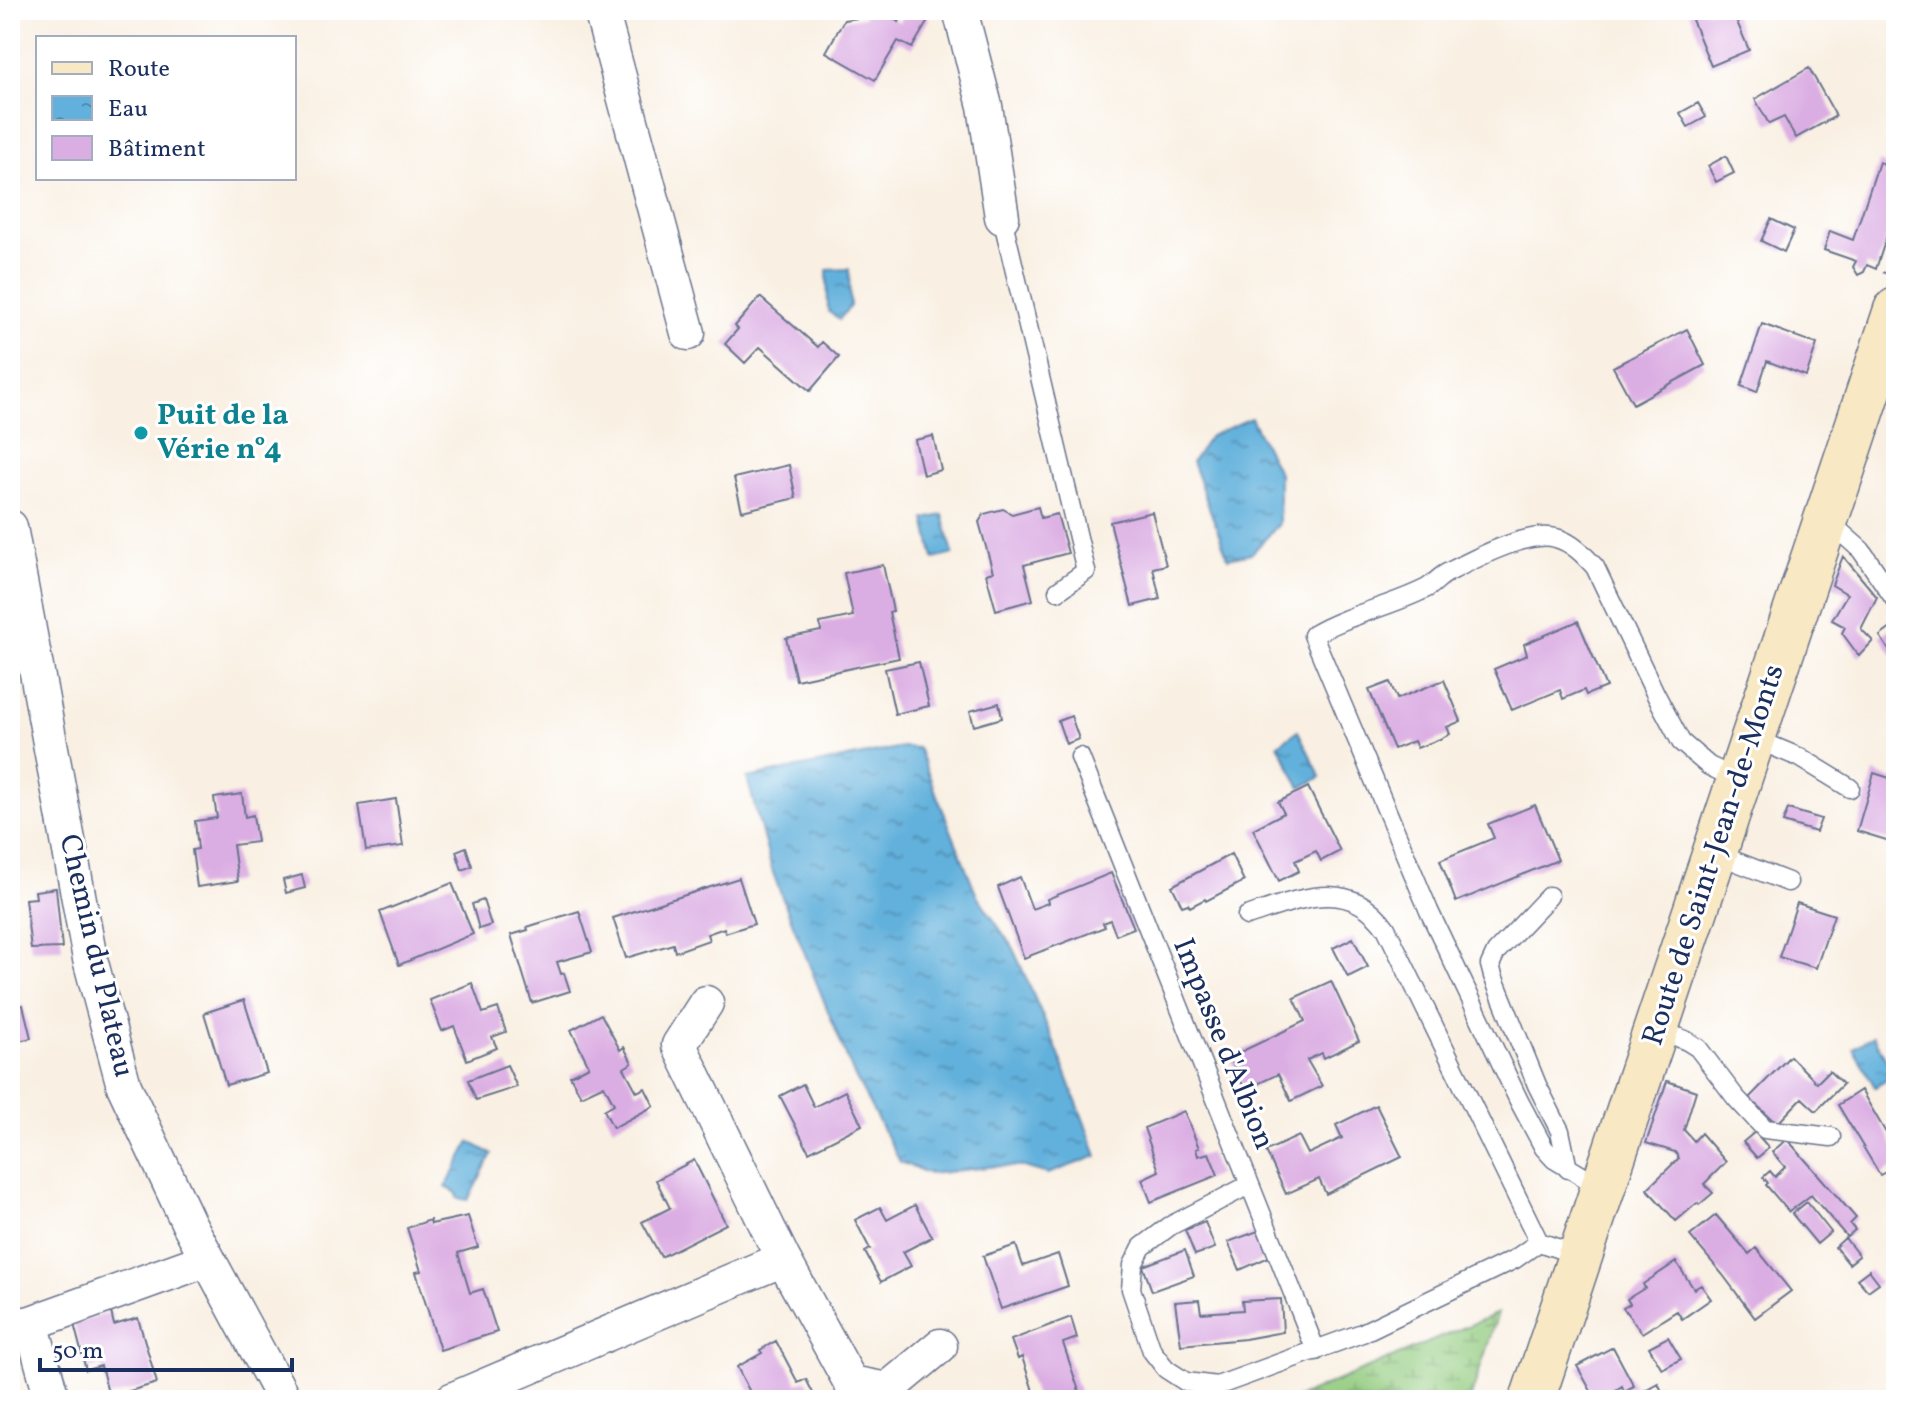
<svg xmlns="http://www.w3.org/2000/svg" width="1906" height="1410" font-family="Vollkorn,serif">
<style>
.wetland{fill:url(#wetland-marsh);stroke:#567c6e;stroke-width:2}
.water{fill:url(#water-ripples);stroke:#3e709d;stroke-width:2}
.building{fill:#dbaee3}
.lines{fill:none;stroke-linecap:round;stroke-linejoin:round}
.service-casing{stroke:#69738d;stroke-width:21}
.minor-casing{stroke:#69738d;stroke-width:37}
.secondary-casing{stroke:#69738d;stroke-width:47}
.path{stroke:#69738d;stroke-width:5;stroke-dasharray:2 6;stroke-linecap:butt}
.service{stroke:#fff;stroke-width:18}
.minor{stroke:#fff;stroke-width:34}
.secondary{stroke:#f8e8c3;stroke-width:44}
.culture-dot{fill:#0f9aa8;stroke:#fff;stroke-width:3}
.labels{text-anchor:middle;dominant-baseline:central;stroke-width:6;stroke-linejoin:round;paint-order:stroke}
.culture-label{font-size:30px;font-weight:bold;fill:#0d838f;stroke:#fff;text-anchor:start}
.street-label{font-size:30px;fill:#1b2f5e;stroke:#fff}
</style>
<defs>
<pattern id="wetland-marsh" width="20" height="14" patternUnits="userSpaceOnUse" patternTransform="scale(2)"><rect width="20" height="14" fill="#91ca7d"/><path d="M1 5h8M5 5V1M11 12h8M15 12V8" fill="none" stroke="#76a46a"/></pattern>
<pattern id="water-ripples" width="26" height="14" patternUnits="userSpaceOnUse" patternTransform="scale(2)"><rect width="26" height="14" fill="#62b1dc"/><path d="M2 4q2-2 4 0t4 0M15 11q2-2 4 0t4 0" fill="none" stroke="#5090b6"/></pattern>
</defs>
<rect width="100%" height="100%" fill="#fff"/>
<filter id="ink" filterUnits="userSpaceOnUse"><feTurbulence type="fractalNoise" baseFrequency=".0125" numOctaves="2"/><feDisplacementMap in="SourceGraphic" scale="16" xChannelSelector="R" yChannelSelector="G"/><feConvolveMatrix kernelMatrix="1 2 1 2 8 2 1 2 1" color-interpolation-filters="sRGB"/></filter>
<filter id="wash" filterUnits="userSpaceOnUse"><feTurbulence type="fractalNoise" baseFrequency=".006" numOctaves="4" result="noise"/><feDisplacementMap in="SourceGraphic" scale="32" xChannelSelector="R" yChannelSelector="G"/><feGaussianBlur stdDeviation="1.8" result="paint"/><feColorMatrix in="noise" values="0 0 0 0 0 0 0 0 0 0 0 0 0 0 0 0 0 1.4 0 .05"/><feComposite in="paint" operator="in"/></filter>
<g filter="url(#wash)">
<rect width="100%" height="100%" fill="#f9f0e3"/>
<path class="wetland" d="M1498,1313L1470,1400H1292Z"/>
<path class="water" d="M849,269L850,306L839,320L828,311L827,270Z
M1251,418L1279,474V524L1252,553L1228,558L1192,462L1210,436Z
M943,515L953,554L934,559L925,519Z
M1298,731L1321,777L1301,788L1278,744Z
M902,747L918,748L977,895L1013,948L1058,1052L1097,1156L1048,1174L1024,1167L997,1166L930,1174L900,1162L853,1073L782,897L772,870L747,778Z
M1873,1036L1895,1075L1875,1087L1853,1048Z
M470,1142L492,1154L468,1200L457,1198V1193L446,1187Z"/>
<g id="blocks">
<path class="building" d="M868,10H892L889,16L899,22L906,10H912L929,19L912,48L898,41L875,80L826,52L844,20L864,17Z
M1688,10H1732L1749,50L1711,66Z
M1809,68L1836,116L1796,138L1784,117L1769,124L1755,99Z
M1698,103L1706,117L1688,127L1680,113Z
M1726,156L1734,173L1716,182L1708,166Z
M1879,162L1896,168V208L1876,269L1867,265L1864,272L1858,275L1853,267L1856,261L1824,250L1830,231L1853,240Z
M1771,219L1794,230L1784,252L1761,241Z
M760,297L818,347L822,342L839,357L810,391L760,347L745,363L725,344L738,329L735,326Z
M1762,324L1817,344L1806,376L1767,361L1757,392L1741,386Z
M1687,329L1705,365L1633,404L1613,367Z
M933,436L941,470L923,475L915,440Z
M789,465L796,498L742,511L734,478Z
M1038,507L1041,518L1057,514L1068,553L1024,565L1033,600L996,610L986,574L993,572L979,522L984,514L1003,509L1012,514Z
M1152,512L1166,565L1153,568L1160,599L1132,606L1110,522Z
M1843,556L1877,597L1861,629L1873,641L1859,656L1842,633L1845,627L1832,620L1847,594L1832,585Z
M883,565L893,611L889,612L899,658L796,680L786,638L821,631L820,623L853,616L844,573Z
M1578,621L1606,687L1586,695L1584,690L1563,699L1560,690L1512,710L1494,669L1527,655L1524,644Z
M1895,625L1896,628V661L1880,636Z
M919,662L929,706L895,714L885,669Z
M1444,680L1461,721L1447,727L1450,734L1440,739L1417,748L1414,741L1394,749L1369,690L1390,682L1397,699Z
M999,703L1002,718L974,726L970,711Z
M1071,716L1079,739L1066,744L1058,721Z
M1874,773L1896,780V843L1857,831Z
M1308,787L1340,851L1321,861L1316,851L1295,861L1299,871L1279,881L1253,829L1284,813L1278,802Z
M242,794L245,817L253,815L257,842L233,845L238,881L197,887L192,850L198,849L195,821L217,818L214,798Z
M396,799L403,846L366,851L359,805Z
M1535,805L1558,860L1456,902L1440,860L1494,838L1488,824Z
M1788,809L1821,819L1816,832L1783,822Z
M466,847L472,866L462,870L456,851Z
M1231,854L1244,881L1206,901L1205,899L1190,907L1188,904L1182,906L1172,886Z
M1111,873L1134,928L1116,935L1110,920L1103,923L1105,927L1024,958L998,887L1020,877L1032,909L1048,903L1047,899Z
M302,875L305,888L286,893L283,880Z
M739,878L754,924L725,933L724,928L707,934L709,940L675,952L673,944L626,958L613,918Z
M452,883L473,934L399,965L380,912Z
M56,888L62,948L31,949L25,899L36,898L35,891Z
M483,900L491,925L479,929L472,904Z
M1797,903L1834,915L1816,968L1779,957Z
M579,911L592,952L557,962L561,974L564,973L570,991L532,1003L511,935L528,930L527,927Z
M1353,938L1368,967L1348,977L1333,948Z
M1331,981L1359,1041L1324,1058L1322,1053L1307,1060L1322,1086L1291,1101L1278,1074L1245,1090L1230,1057L1305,1021L1294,998Z
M472,983L483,1013L498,1008L506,1032L492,1037L497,1048L467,1060L454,1026L442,1031L430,1000Z
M10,986L16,1006L23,1005L31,1038L10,1043Z
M244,1000L267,1073L226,1085L204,1013Z
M601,1014L620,1050L624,1047L632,1063L624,1068L637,1092L645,1088L654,1106L613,1128L604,1110L614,1104L604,1085L581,1096L570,1076L589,1066L571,1030Z
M1790,1056L1817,1083L1829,1071L1843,1084L1816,1111L1802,1098L1777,1124L1749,1098Z
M507,1065L517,1087L476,1100L468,1080Z
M1667,1081L1696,1091L1684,1130L1694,1141L1701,1133L1726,1162L1704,1184L1713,1193L1699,1205L1697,1203L1676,1221L1647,1189L1679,1158L1675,1152L1646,1143Z
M803,1084L814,1107L845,1091L862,1125L809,1152L780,1096Z
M1861,1090L1896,1150V1166L1880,1175L1838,1105Z
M1376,1105L1402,1157L1326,1194L1319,1179L1286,1194L1266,1151L1299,1136L1308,1154L1342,1138L1336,1125Z
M1184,1111L1199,1148L1196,1149L1198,1156L1209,1153L1218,1175L1151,1202L1142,1179L1159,1171L1144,1128Z
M1755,1132L1769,1148L1757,1158L1743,1142Z
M1787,1139L1856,1218L1850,1224L1855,1230L1847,1237L1811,1195L1789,1212L1766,1185L1768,1183L1763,1177L1770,1171L1775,1177L1785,1167L1772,1152Z
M694,1160L726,1224L661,1257L642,1222L670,1208L656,1180Z
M1807,1202L1831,1232L1817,1244L1792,1214Z
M915,1205L932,1237L903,1252L911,1266L881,1282L865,1252L870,1249L855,1220L880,1207L887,1220Z
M1716,1215L1749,1254L1756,1248L1791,1291L1755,1318L1723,1275L1690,1236Z
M468,1216L478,1247L458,1253L470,1293L483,1289L497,1332L440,1350L416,1272L421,1271L407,1228L430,1220L431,1224Z
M1205,1222L1215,1248L1195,1255L1185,1230Z
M1258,1231L1269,1257L1240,1270L1228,1242Z
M1845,1238L1859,1256L1849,1264L1835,1247Z
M1016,1245L1023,1266L1058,1254L1068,1286L1001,1309L983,1256Z
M1185,1250L1194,1276L1152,1291L1143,1266Z
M1676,1262L1694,1289L1701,1285L1711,1299L1682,1319L1677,1311L1642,1333L1623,1308L1630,1304L1627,1299L1645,1288L1643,1284Z
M1869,1270L1879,1283L1868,1291L1857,1279Z
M1281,1299L1283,1332L1245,1339L1181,1345L1175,1302L1199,1300L1201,1313L1243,1310L1242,1301Z
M111,1312L114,1325L138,1318L157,1383L109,1397L101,1366L86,1370L74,1324Z
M1071,1317L1077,1338L1063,1343L1082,1400H1036L1022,1357L1018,1359L1011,1340Z
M1668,1337L1681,1359L1662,1369L1649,1347Z
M776,1341L798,1383L806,1379L813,1393L801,1400H754L737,1367L762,1353L760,1350Z
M1613,1347L1634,1386L1624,1391L1622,1386L1608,1395L1611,1400H1596L1577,1366Z
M1658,1383L1666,1400H1641L1638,1394Z"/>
</g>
</g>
<g filter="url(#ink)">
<use href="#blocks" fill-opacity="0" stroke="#69738d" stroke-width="2"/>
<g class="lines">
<g class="service-casing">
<path id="service" d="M1002,217L1086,571L1058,591
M1826,519L1861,550L1896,601
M1753,738L1801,758L1850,788
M1080,757L1316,1351
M1714,853L1788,882
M1549,896L1496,952L1490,965L1493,976L1537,1085L1560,1131L1568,1169
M1247,916C1297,900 1349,875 1386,928L1539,1242
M1656,1028L1687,1041L1698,1048L1736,1098L1765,1129L1831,1137
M1249,1185L1170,1226L1142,1247L1133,1265L1131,1289L1152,1351L1166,1369L1186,1382L1217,1386L1362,1333L1515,1259L1539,1242L1580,1256
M1602,1188L1554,1159L1544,1148L1519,1101L1429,911L1313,635C1349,614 1390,607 1427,588C1434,584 1439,577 1447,573C1472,560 1528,530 1556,538C1572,542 1585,556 1595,567L1656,695L1681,742L1709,766L1739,780"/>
</g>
<g class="minor-casing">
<path id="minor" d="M601,10L688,333
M960,10L985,106L1002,217
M10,527L90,959L124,1086L188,1222L284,1400
M706,1003L679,1045L783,1259L851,1383L887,1390L940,1346
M31,1323L51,1395L50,1400
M10,1327L31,1323L208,1259
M452,1400L783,1259"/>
</g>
<g class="secondary-casing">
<path id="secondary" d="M1532,1400L1896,310"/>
</g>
<path class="path" d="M1885,274L1896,241"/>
<use href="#service" class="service"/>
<use href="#minor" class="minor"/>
<use href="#secondary" class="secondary"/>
</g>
</g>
<circle class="culture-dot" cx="141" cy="433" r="8"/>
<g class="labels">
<g class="culture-label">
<text x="157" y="416">Puit de la<tspan x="157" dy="34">Vérie n°4</tspan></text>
</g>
<g class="street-label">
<text transform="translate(1714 855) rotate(-72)">Route de Saint-Jean-de-Monts</text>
<text transform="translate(96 956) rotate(77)">Chemin du Plateau</text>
<text transform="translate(1223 1044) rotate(68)">Impasse d'Albion</text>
</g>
</g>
<rect width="1906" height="1410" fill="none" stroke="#fff" stroke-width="40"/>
<rect x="36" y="36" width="260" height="144" fill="#ffffff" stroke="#a4acbf" stroke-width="2"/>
<rect x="52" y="62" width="40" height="12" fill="#f8e8c3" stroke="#a4acbf" stroke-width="2"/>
<text x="108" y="76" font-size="24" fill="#1b2f5e">Route</text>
<rect x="52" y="96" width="40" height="24" fill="url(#water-ripples)" stroke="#a4acbf" stroke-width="2"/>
<text x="108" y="116" font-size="24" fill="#1b2f5e">Eau</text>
<rect x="52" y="136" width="40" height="24" fill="#dbaee3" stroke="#a4acbf" stroke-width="2"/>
<text x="108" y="156" font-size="24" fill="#1b2f5e">Bâtiment</text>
<path d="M40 1358v12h252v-12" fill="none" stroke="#1b2f5e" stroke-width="4"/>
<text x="52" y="1358" font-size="24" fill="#1b2f5e" stroke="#ffffff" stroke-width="6" paint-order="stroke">50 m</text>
</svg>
